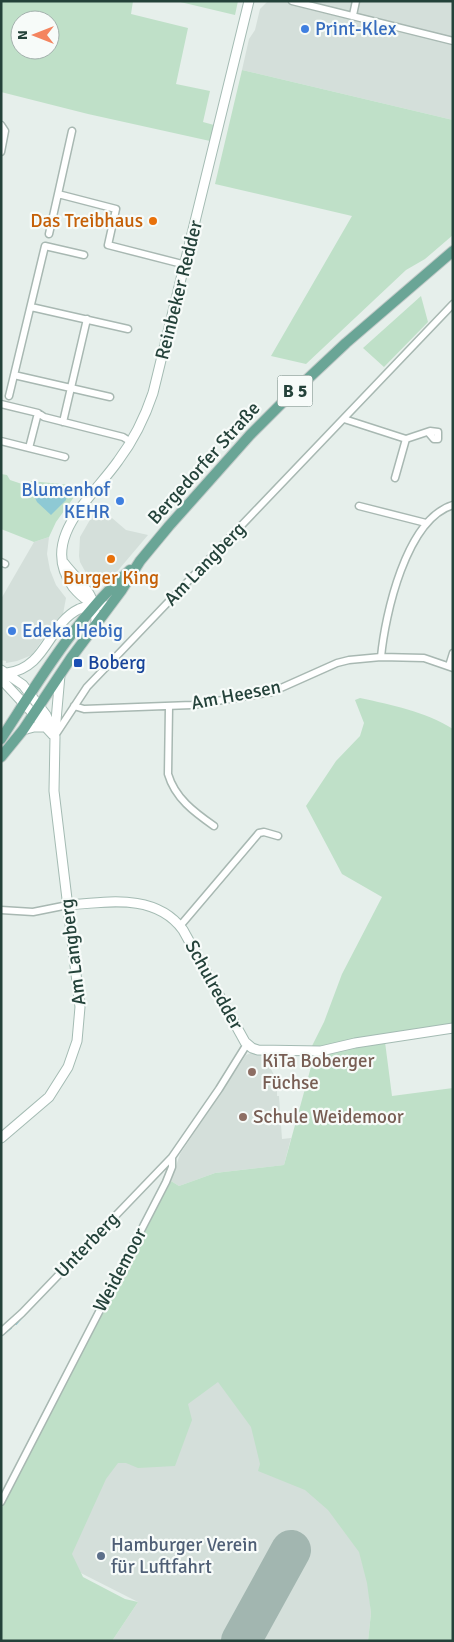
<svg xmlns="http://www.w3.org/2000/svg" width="454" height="1642" font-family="Signika,sans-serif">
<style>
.built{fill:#d4dfda}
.green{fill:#bfe0c8;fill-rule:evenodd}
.water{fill:#8ec9d4}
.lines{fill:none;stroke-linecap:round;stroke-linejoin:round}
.stream{stroke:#8ec9d4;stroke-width:2}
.runway{stroke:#a2b6b0;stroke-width:40}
.street-casing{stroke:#a8b8b2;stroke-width:9}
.secondary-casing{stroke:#a4bbb3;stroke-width:11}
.primary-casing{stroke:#c2cac8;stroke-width:12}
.street{stroke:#fff;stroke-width:6}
.secondary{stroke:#fff;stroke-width:9}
.primary{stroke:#6aa596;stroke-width:10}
.shop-dot{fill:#3f7fe0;stroke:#f7fbf9;stroke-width:2}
.food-dot{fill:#e8710a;stroke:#f7fbf9;stroke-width:2}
.transit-dot{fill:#1a4fb4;stroke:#f7fbf9;stroke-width:2}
.education-dot{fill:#8d6e63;stroke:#f7fbf9;stroke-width:2}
.service-dot{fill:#5c6f8a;stroke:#f7fbf9;stroke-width:2}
.labels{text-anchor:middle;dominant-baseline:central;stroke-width:4.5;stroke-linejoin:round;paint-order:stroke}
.shield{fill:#f7fbf9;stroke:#637a73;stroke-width:1}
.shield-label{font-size:18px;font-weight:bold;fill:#24423a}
.shop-label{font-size:19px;fill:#366cbe;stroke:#f7fbf9;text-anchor:start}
.food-label{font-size:19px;fill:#c56008;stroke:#f7fbf9;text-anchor:end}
.street-label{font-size:19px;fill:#24423a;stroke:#f7fbf9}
.transit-label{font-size:19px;fill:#164399;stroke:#f7fbf9;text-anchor:start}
.education-label{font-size:19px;fill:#785e54;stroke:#f7fbf9;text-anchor:start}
.service-label{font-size:19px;fill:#4e5e75;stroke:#f7fbf9;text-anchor:start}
</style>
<rect width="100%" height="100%" fill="#e6efeb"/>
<path class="built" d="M268,1H453V120L242,70L249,39L255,30L260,9Z
M98,506L126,530L148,535L115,574L108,581L101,582L86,573L80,562L79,556L80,537Z
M49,537L47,554L50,570L56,585L66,598L63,614L54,623L32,655L17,661L6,663V661L1,660V599L34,542Z
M251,1053L264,1055L277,1081V1096H279L282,1139L291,1138L284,1165L215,1173L179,1186L171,1181L180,1154L246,1055Z
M348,1364L371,1613L368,1641H112L138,1602L65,1565L104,1479L116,1463L209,1369Z"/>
<path class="green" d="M1,1H133L131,14L188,28L176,84L210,91L203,122L214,125L210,141L88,114L1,92ZM20,20H50V50H20Z
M176,1H238L235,15Z
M242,70L453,120V235L425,259L406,270L306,364L271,356L352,216L215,184Z
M421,296L428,322L384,367L363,348Z
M1,474L7,475L10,480L28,486L30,481L82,486L56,522L49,537L34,542L1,529Z
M360,698C392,705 424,711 453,729V1024L311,1048L324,1022L342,974L382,897L342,874L306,806L336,761L360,736L364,723L355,700Z
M385,1042L392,1096L453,1088V1641H368L371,1613L367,1583L359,1552L328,1510L305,1490L258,1471L260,1464L251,1427L218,1382L188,1404L192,1420L175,1466L138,1468L126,1463H118L106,1479L72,1554L83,1577L125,1599L138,1602L112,1641H1V1509L171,1181L179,1186L215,1173L284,1165L314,1056L354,1046Z"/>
<path class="water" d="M44,489L64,491L67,493L66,500L51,515L37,502L35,498L40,490Z"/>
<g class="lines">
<path class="stream" d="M16,1324L22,1317
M1,1336L11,1328"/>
<path class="runway" d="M241,1641L291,1550"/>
<g class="street-casing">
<path id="street" d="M292,1L453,41
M353,15L356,1
M1,125L5,131L1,152
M58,194L72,131
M49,234L58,194L116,209L108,245L186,265
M31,307L128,329
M14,375L110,397
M9,396L45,246L84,255
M1,404L38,413L44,417L123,437L131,442
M344,419L406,439L430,431L438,432V439H434L428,432
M63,422L87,319
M1,441L65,457
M29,448L38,413
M395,478L406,439
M359,506L426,523
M1,562L5,564
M381,657C385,615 406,519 453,505
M449,666L453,653
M74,706L84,709L192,705L272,692L337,663L349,660L381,657L424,658L453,668
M169,707L168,774C175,798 194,812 214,826
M56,734L87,687L453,304
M1,910L33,912L68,905
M180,926L259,833L264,832L278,836
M1,1332L22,1313L172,1157
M1,1502L166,1182L172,1167V1157L219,1089L247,1044"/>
</g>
<g class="secondary-casing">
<path id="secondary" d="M64,563C81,585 96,592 96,622
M108,606C93,606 83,599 73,587C38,539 92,498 118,461C133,441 145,417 153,393L249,1
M1,670L23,685L46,715L55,737L54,791L80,1007L77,1041L68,1067L49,1097L1,1138
M7,673C47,668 48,624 79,609C84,607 89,606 94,605
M1,679L53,735
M23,730L34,727H46
M55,732L60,675
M68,905C108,902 156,893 183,930L245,1042L252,1048L258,1050L321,1051L355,1043L453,1028"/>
</g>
<g class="primary-casing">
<path id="primary" d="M1,739C40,679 76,618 130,570
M1,757L23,730L71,658L121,591L140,561L169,526L250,435L282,403L346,343L453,251"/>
</g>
<use href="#street" class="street"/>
<use href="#secondary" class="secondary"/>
<use href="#primary" class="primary"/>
</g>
<g class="shop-dot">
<circle cx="305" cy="29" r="5"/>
<circle cx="120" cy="501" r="5"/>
<circle cx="12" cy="631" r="5"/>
</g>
<g class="food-dot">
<circle cx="153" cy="221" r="5"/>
<circle cx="111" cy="559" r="5"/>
</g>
<rect class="transit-dot" x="73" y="658" width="10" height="10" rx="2.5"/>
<g class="education-dot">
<circle cx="252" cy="1072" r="5"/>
<circle cx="243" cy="1117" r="5"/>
</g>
<circle class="service-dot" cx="101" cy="1556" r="5"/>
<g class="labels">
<rect class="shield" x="277.5" y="375.5" width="35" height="31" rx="4"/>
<g class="shield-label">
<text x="295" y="391">B 5</text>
</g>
<g class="shop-label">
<text x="315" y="29">Print-Klex</text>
<text x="110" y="490" text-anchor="end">Blumenhof<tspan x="110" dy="22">KEHR</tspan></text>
<text x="22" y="631">Edeka Hebig</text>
</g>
<g class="food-label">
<text x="143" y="221">Das Treibhaus</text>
<text x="111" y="578" text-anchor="middle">Burger King</text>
</g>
<g class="street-label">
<text transform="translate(179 290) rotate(-76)">Reinbeker Redder</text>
<text transform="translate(204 463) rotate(-48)">Bergedorfer Straße</text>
<text transform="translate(205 564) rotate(-46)">Am Langberg</text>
<text transform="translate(236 695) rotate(-11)">Am Heesen</text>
<text transform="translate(73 952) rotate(-97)">Am Langberg</text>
<text transform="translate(214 985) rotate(61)">Schulredder</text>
<text transform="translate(87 1245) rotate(-46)">Unterberg</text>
<text transform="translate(120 1270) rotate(-62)">Weidemoor</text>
</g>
<g class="transit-label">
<text x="88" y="663">Boberg</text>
</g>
<g class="education-label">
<text x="262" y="1061">KiTa Boberger<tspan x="262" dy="22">Füchse</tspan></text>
<text x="253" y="1117">Schule Weidemoor</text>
</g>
<g class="service-label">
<text x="111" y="1545">Hamburger Verein<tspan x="111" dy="22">für Luftfahrt</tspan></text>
</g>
</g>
<rect width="454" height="1642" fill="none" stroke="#24423a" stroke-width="5"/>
<g transform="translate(35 35) rotate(270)"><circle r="24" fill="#f7fbf9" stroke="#a3b1ad"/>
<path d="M0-4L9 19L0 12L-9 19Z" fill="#f4845f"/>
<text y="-8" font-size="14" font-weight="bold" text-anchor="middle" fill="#24423a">N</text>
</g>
</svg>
